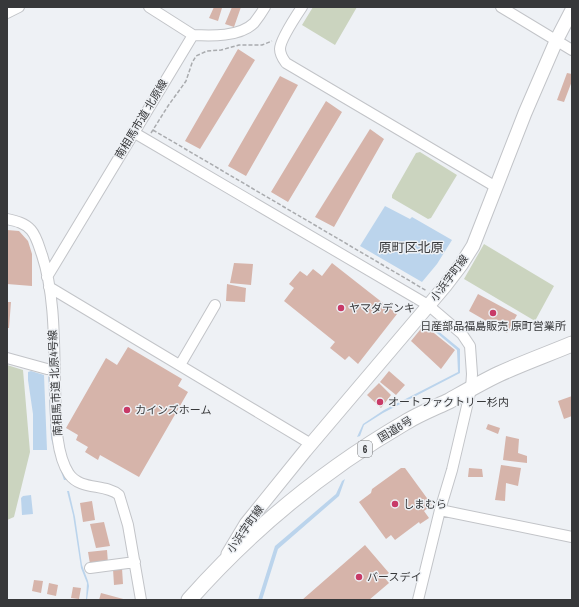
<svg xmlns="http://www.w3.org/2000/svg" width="579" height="607" font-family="'Archivo Narrow','Noto Sans JP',sans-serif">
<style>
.green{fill:#cbd4bf}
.water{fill:#bbd4ec}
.building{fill:#d6b4aa}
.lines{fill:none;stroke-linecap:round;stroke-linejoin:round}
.minor-casing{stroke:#c2c4c8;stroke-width:12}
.major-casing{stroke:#c2c4c8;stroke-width:15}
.highway-casing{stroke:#c2c4c8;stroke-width:17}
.path{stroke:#a9abae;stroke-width:1.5;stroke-dasharray:4 2;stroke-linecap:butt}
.minor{stroke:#fff;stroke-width:10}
.major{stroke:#fff;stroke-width:13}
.highway{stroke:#fff;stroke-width:15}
.poi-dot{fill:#c83a67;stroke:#eef1f5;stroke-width:1.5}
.labels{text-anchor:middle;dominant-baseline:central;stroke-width:3;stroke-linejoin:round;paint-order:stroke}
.shield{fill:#eef1f5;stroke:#6e7072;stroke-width:1}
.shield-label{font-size:10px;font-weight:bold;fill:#37383a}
.street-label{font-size:11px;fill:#37383a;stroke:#eef1f5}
.poi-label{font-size:11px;fill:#37383a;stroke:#eef1f5;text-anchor:start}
.quarter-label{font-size:13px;fill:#37383a;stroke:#eef1f5}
</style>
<rect width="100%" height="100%" fill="#eef1f5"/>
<path class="green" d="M313,7H357L335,45L302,25Z
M420,152L457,175L431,218L428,219L392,198V195L416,153Z
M484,244L554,286L535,321L464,279Z
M7,365L23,370L30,452L14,517L7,520Z"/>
<path class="water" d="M385,206L410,219L412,217L452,240L437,264L422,282L360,246Z
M426,321L460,349V373L383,413L364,425L360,436L357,437L363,424L384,410L458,372L457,350L425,323Z
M31,371L44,375L47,450H33V414L28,380V372Z
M48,372L50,373V400L66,480H64L57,460L51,438Z
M345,479L339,496L278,549L262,600H258L275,546L336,494L342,481Z
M67,491H69L75,517L82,565L88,581L89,586L87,600H86L87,583L81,568L73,515Z
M31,495L33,514L22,515L21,498L23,496Z"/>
<path class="building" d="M214,7L222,8L218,21L209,18Z
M232,7H241L234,27L225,24Z
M238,49L255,60L200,149L185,141Z
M567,73L572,74V81L564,102L557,100Z
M280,76L298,85L246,176L228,166Z
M326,101L342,112L288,202L271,192Z
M370,129L384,139L334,227L315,217Z
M7,230L19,231L28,241L32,254V286L7,284Z
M234,263L253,264L251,285L230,283Z
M332,263L397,314L358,364L349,356L345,360L330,348L335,342L284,301L294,288L289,284L300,271L307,276L313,269L322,276Z
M227,284L246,288L245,302L226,301Z
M478,294L517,315L507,333L469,311Z
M7,302H11L9,328H7Z
M424,325L455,350L441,369L411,341Z
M128,347L182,379L178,386L188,392L139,477L100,455L98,460L85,452L88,447L76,440L78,435L66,428L106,358L117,365Z
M389,371L405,385L396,395L380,382Z
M379,383L391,395L381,408L367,395Z
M572,396V416L564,419L558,401Z
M488,424L500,428L498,434L486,429Z
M506,436L519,439L518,453L527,456V463L503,460Z
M501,465L521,468L518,486L506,483L505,501L495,500Z
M401,468H405L432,505L424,511L429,518L420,524L419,522L395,540L391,535L386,539L359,502L371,493L372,489Z
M469,468L482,469L483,477H468Z
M92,501L95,520L83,522L80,503Z
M104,522L110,546L96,548L90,524Z
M365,545L389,573L384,577L389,583L369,600H302Z
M107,550L108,563L90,564L88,552Z
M122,568L123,584L114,585L113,569Z
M34,580L43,581L41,593L32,591Z
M49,583L58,585L56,596L47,594Z
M73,587L81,588L79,599L71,598Z
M101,593L127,600H99Z"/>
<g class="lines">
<g class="minor-casing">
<path id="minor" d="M149,7L193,35
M302,7C296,16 280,40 280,49C280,54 283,59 286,63L496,187
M501,7L572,50
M7,13L19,7
M133,132L428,305L462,334L470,346L472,374L471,389L452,470L440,510L418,600
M7,219C16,221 25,223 31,230C37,237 39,247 42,255C55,294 54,344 55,385C56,411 54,451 69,474C81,491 105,483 119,495L128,525L141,600
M47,277L193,35C211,36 240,37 254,23C258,18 262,12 265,7
M49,287L311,444
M7,358L47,369H55
M180,365L215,305
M440,510L572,537
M90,568L135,562"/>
</g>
<g class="major-casing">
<path id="major" d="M228,554L246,524L305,451L445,286L461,265L473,246L525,113L557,39L572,10"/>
</g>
<g class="highway-casing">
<path id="highway" d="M189,600C251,530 325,469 406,422C419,414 434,408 449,401C465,392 482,382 499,374C523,363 548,354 572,344"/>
</g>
<path class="path" d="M153,130L427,291
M151,133L168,106L186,81L192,63L196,56L207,51L221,50L239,45H262L272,41"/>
<use href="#minor" class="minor"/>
<use href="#major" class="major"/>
<use href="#highway" class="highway"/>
</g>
<g class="poi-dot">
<circle cx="341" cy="308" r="4"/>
<circle cx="493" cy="313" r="4"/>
<circle cx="380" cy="402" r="4"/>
<circle cx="127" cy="410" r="4"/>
<circle cx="395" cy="504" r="4"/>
<circle cx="359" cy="577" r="4"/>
</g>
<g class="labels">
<rect class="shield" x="358" y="441" width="14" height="16" rx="3"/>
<g class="shield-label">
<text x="365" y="449">6</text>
</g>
<g class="street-label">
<text transform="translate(141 119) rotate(-59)">南相馬市道 北原線</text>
<text transform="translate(449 278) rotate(-53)">小浜字町線</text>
<text transform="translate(55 383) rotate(-93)">南相馬市道 北原4号線</text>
<text transform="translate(395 429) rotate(-31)">国道6号</text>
<text transform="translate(245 529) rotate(-55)">小浜字町線</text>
</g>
<g class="poi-label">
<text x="349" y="308">ヤマダデンキ</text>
<text x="493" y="326" text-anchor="middle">日産部品福島販売 原町営業所</text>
<text x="388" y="402">オートファクトリー杉内</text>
<text x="135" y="410">カインズホーム</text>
<text x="403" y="504">しまむら</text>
<text x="367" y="577">バースデイ</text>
</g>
<g class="quarter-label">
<text x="411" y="247">原町区北原</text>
</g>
</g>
<rect width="579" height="607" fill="none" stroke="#37383a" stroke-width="16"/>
</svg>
